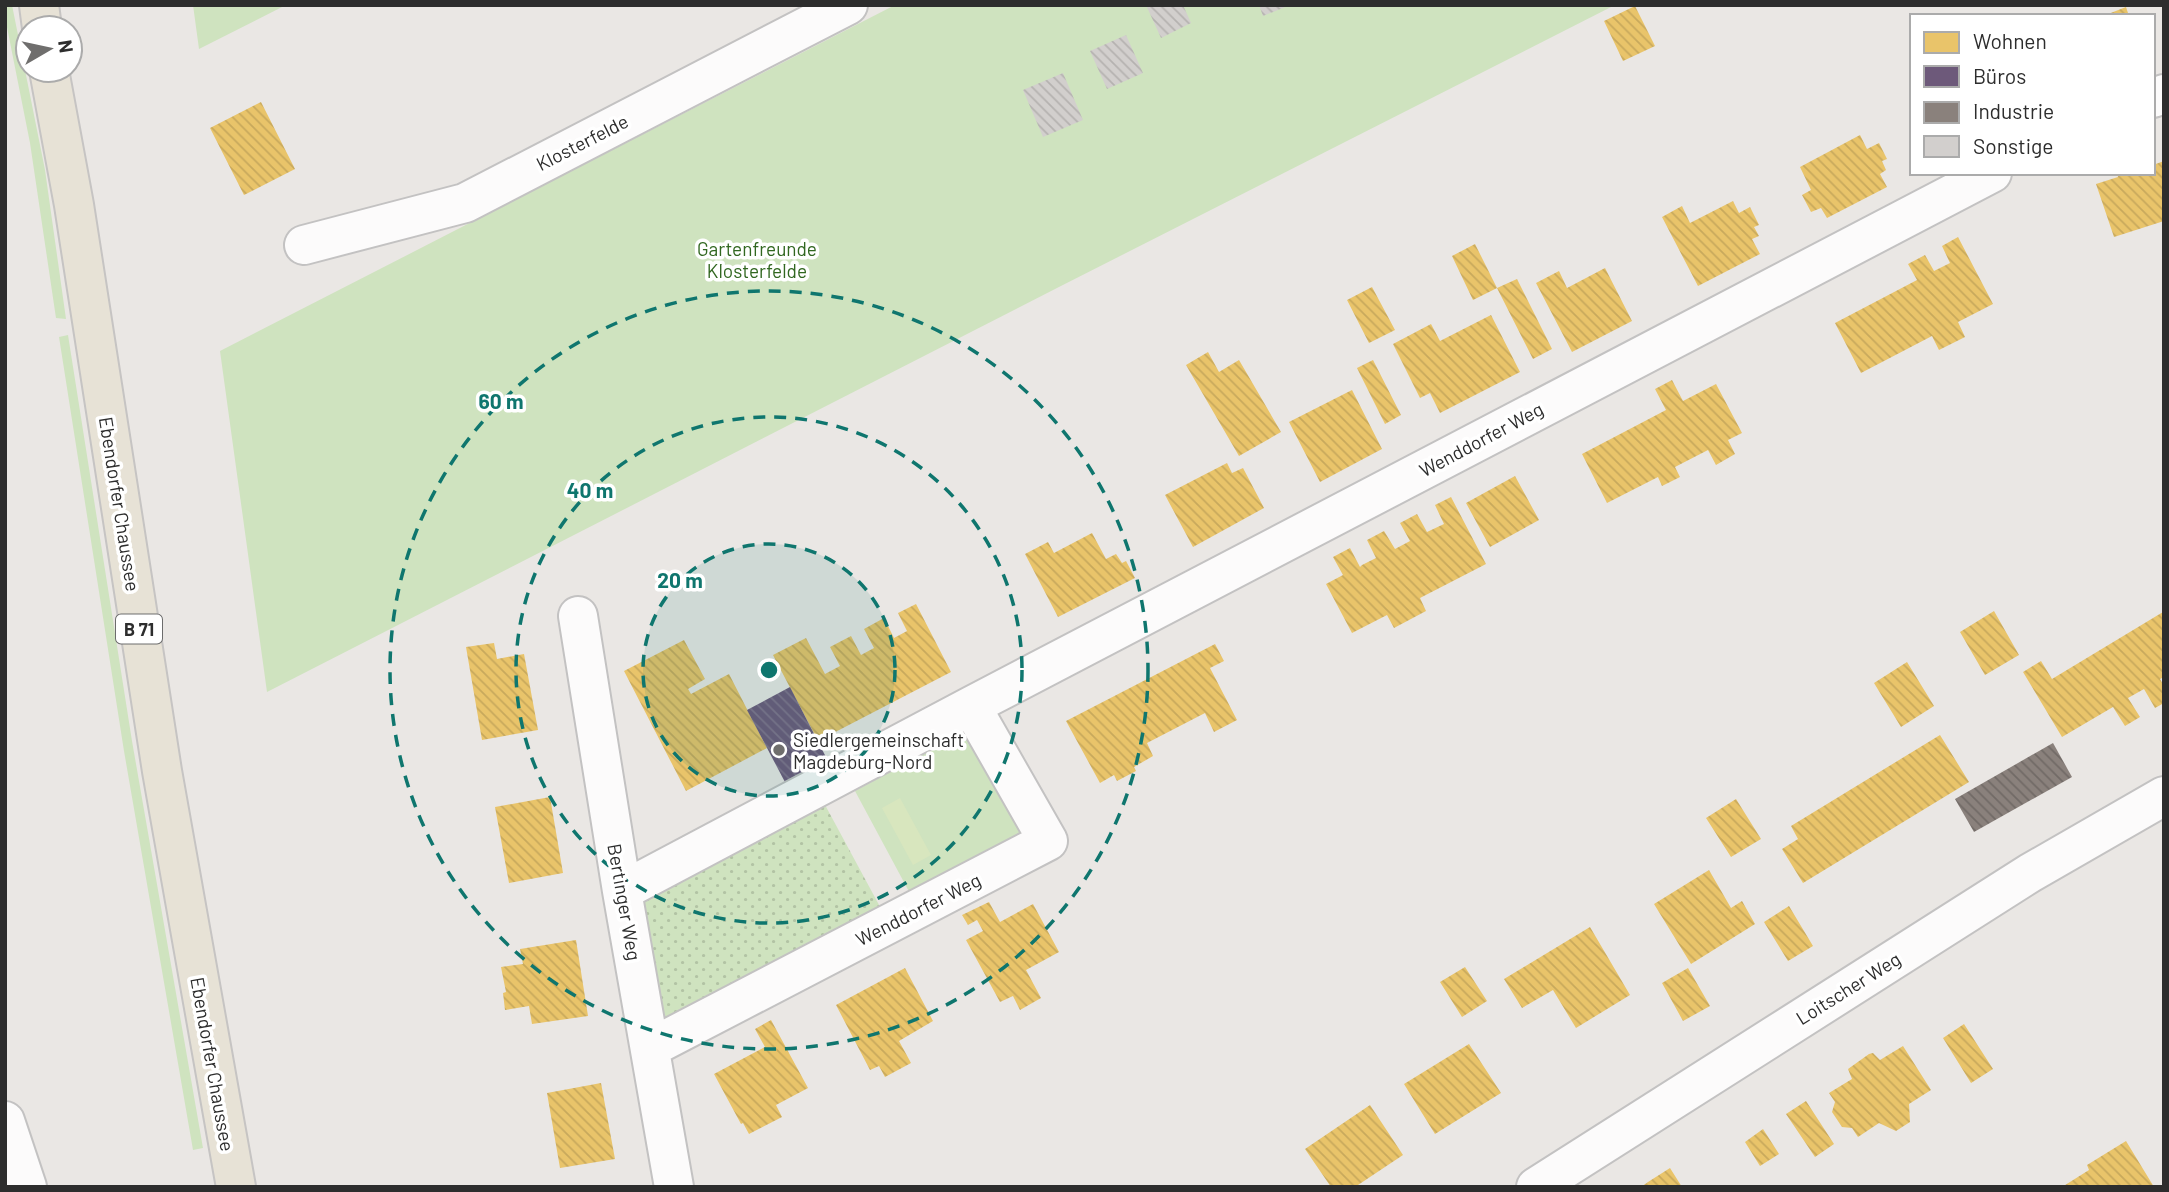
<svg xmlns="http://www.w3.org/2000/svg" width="2169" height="1192" font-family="Barlow,sans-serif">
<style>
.grass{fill:#cfe3bf}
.park{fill:url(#park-dots)}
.pitch{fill:#d8e6be}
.homes{fill:url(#homes-back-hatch)}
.offices{fill:url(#offices-back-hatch)}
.industry{fill:url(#industry-back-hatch)}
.building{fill:url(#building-back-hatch)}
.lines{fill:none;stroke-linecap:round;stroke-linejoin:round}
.minor-casing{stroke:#c3c2c2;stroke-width:42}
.primary-casing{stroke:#c6c4c3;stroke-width:42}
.minor{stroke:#fcfbfb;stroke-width:38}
.primary{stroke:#e7e2d6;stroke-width:38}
.ring{fill:none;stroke:#0f766e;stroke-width:3.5;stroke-dasharray:12 9}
.poi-dot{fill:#6f6e6d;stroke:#fff;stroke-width:2.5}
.labels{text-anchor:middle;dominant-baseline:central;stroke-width:7;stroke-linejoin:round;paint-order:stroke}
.shield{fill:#fff;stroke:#6c6c6c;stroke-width:2}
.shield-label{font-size:18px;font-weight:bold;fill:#2d2d2d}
.street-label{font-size:19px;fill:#2d2d2d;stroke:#fff}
.park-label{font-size:19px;fill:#316720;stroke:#fff}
.poi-label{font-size:19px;fill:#2d2d2d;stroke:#fff;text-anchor:start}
.centre{fill:#0f766e;stroke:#fff;stroke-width:3.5}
.ring-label{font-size:21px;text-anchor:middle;font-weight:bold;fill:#0f766e;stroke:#fff;stroke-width:7;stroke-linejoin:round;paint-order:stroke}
</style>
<defs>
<pattern id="park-dots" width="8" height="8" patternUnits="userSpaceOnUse" patternTransform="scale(1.75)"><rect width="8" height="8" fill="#cfe3bf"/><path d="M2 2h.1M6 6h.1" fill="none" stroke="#b2c3a4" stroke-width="1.8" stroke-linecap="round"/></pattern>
<pattern id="homes-back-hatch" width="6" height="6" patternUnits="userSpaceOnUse" patternTransform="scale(1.75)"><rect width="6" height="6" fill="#e9c46a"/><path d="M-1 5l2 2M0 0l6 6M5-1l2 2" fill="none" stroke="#c8a95c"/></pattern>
<pattern id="offices-back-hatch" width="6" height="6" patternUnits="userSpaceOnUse" patternTransform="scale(1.75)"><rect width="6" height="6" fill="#6d597a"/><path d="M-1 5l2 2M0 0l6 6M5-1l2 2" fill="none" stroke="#82738c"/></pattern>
<pattern id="industry-back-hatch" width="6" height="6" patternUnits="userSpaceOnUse" patternTransform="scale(1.75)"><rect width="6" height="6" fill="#8a817c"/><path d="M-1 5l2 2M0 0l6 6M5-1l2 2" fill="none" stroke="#716a66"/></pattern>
<pattern id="building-back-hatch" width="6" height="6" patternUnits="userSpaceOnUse" patternTransform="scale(1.75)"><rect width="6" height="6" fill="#d2cfcd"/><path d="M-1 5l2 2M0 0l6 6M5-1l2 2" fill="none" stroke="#b5b2b0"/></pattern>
</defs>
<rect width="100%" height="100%" fill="#eae7e4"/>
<path class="grass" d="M5,5H12L45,170L66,319L56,318L30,143L5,17Z
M193,5H286L199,49Z
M895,5H1615L1057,288L267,692L220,351Z
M68,335L132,741L203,1148L193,1150L124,751L59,337Z
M971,728L1029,836L913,899L855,791Z"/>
<path class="park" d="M824,803L885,916L666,1035L642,901Z"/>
<path class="pitch" d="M900,798L931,855L913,865L882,808Z"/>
<path class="homes" d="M1635,6L1655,46L1623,61L1604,21Z
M2126,7L2129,16H2103Z
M261,102L295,169L244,195L210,128Z
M1860,135L1867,149L1879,143L1887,159L1882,161L1886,170L1880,174L1887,187L1827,218L1821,208L1811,212L1802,195L1811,190L1800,167Z
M2164,161V221L2114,237L2096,184L2118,177L2117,173H2153V165Z
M1733,201L1739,213L1750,207L1759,225L1754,227L1759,236L1752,239L1760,254L1698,286L1662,217L1682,206L1690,223Z
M1958,237L1993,304L1958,322L1965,337L1939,350L1932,336L1861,373L1835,323L1917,280L1908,264L1925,255L1934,271L1950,263L1942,246Z
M1475,244L1497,288L1473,300L1452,256Z
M1605,268L1632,321L1572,352L1536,283L1559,271L1567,288Z
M1517,279L1552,349L1533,359L1497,288Z
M1372,287L1395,330L1369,343L1347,300Z
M1491,315L1520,372L1440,413L1430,393L1420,398L1393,344L1431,324L1440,341Z
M1208,352L1219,372L1239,360L1281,432L1239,456L1186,365Z
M1373,360L1401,415L1385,424L1357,368Z
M1672,380L1683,401L1716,384L1742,433L1728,440L1735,454L1716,465L1708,450L1675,467L1680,477L1662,486L1658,477L1607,503L1582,454L1666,410L1655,389Z
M1352,390L1382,449L1320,482L1289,422Z
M1227,463L1232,473L1243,468L1264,508L1193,547L1165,495Z
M1515,476L1539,520L1490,547L1466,503Z
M1451,497L1486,564L1420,598L1426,611L1394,628L1387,615L1352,633L1326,584L1343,575L1333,557L1350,548L1360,567L1362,565L1376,558L1367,540L1384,531L1395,549L1410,541L1400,523L1417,514L1427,532L1444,524L1435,505Z
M1092,533L1106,559L1116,554L1122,563L1126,561L1135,578L1058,617L1025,554L1048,542L1054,553Z
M916,604L951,672L818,741L773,655L806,638L825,674L840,666L830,647L851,636L861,655L874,648L864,629L884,618L894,638L907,631L898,613Z
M1994,611L2019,655L1985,675L1960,632Z
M2163,612L2164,677L2160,679L2164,686V703L2155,708L2144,689L2128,698L2140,717L2125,726L2113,707L2062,737L2023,672L2041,661L2052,679Z
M684,640L705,679L688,689L691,694L729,674L767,748L686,791L624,671Z
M494,643L497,659L524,654L538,730L482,740L466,647Z
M1215,644L1224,661L1210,668L1237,720L1214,732L1205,713L1147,743L1153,756L1134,767L1136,771L1117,781L1114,775L1100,783L1066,721Z
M1907,662L1934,706L1901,727L1874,683Z
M1940,735L1969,782L1803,883L1782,849L1798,839L1791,826Z
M550,797L563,873L509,883L495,807Z
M1736,799L1761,839L1731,857L1706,818Z
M1709,870L1731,908L1742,901L1755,924L1691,964L1654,904Z
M989,902L1000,922L1033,904L1059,952L1026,970L1041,998L1020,1010L1013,996L1000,1002L966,940L983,931L977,920L968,925L962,915Z
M1789,906L1813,946L1788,961L1764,922Z
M1590,927L1630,995L1576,1028L1553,990L1522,1008L1504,979Z
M576,940L588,1016L532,1024L529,1006L505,1010L503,993L506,992L501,967L523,964L520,949Z
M1465,967L1487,1001L1462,1017L1440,982Z
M905,968L933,1021L899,1041L911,1063L885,1077L879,1066L870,1070L836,1005Z
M1688,968L1710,1006L1683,1021L1662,983Z
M771,1020L808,1088L776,1105L782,1117L749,1134L743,1123L741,1124L714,1074L765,1047L755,1029Z
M1964,1024L1993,1069L1971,1083L1943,1038Z
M1469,1044L1501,1093L1435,1134L1404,1084Z
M1903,1046L1931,1090L1909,1104L1910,1122L1896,1131L1879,1123L1858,1137L1852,1128L1842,1127L1832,1112L1835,1102L1829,1093L1852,1079L1848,1069L1869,1054L1873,1053L1880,1060Z
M601,1083L615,1159L560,1168L547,1093Z
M1806,1101L1834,1144L1815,1157L1786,1114Z
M1370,1105L1403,1155L1355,1187H1331L1305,1149Z
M1763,1129L1779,1154L1760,1166L1745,1142Z
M2126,1141L2154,1187H2062L2089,1170L2087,1165Z
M1670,1168L1682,1187H1641L1648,1182Z"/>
<path class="offices" d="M790,687L828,761L786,784L747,710Z"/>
<path class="industry" d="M2053,743L2072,777L1974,832L1955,799Z"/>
<path class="building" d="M1146,5H1183L1191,23L1161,38Z
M1259,5H1290L1263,16Z
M1126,35L1143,73L1107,89L1090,51Z
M1063,73L1083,120L1043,137L1023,90Z"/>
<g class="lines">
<g class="minor-casing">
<path id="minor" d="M2153,98L2164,94
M304,245L465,203L848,5
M578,616L622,891L674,1187
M622,891L971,706L1992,173
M650,1048L1048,841L971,706
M5,1121L27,1187
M1536,1187L2030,873L2164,796"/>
</g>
<g class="primary-casing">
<path id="primary" d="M39,5L42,28
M49,70L74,205L162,771L236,1187"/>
</g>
<use href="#minor" class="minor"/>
<use href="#primary" class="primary"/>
</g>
<circle cx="769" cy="670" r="126" fill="#0f766e" fill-opacity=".12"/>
<g class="ring">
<circle cx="769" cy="670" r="126"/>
<circle cx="769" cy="670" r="253"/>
<circle cx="769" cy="670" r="379"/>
</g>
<circle class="poi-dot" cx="779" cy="750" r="7"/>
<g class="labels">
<rect class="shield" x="116" y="614.5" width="46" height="29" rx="5"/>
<g class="shield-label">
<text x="139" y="629">B 71</text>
</g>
<g class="street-label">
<text transform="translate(582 142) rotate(-27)">Klosterfelde</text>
<text transform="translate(1481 439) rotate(-28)">Wenddorfer Weg</text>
<text transform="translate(120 504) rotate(81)">Ebendorfer Chaussee</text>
<text transform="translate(625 902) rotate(80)">Bertinger Weg</text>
<text transform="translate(918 909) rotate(-27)">Wenddorfer Weg</text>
<text transform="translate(1848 988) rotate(-32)">Loitscher Weg</text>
<text transform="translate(213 1064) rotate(80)">Ebendorfer Chaussee</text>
</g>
<g class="park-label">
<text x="757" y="248">Gartenfreunde<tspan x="757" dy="22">Klosterfelde</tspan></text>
</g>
<g class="poi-label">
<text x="793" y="739">Siedlergemeinschaft<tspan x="793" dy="22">Magdeburg-Nord</tspan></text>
</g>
</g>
<circle cx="769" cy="670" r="10" class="centre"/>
<g class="ring-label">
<text x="501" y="409">60 m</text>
<text x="590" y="498">40 m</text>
<text x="680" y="588">20 m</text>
</g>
<rect width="2169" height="1192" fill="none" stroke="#2d2d2d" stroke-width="14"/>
<rect x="1910" y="14" width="245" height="161" fill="#ffffff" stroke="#ababab" stroke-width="2"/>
<rect x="1924" y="32" width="35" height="21" fill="#e9c46a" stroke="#ababab" stroke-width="2"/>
<text x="1973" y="49" font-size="21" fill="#2d2d2d">Wohnen</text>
<rect x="1924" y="66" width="35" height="21" fill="#6d597a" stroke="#ababab" stroke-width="2"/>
<text x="1973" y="84" font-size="21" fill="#2d2d2d">Büros</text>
<rect x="1924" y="102" width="35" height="21" fill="#8a817c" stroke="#ababab" stroke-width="2"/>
<text x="1973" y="119" font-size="21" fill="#2d2d2d">Industrie</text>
<rect x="1924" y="136" width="35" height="21" fill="#d2cfcd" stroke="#ababab" stroke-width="2"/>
<text x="1973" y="154" font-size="21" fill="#2d2d2d">Sonstige</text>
<g transform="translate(49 49) rotate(81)"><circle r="33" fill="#ffffff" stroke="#ababab" stroke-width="2"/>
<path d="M0-5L12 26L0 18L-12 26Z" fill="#6f6e6d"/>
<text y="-10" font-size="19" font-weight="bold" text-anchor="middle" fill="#2d2d2d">N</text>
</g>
</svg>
